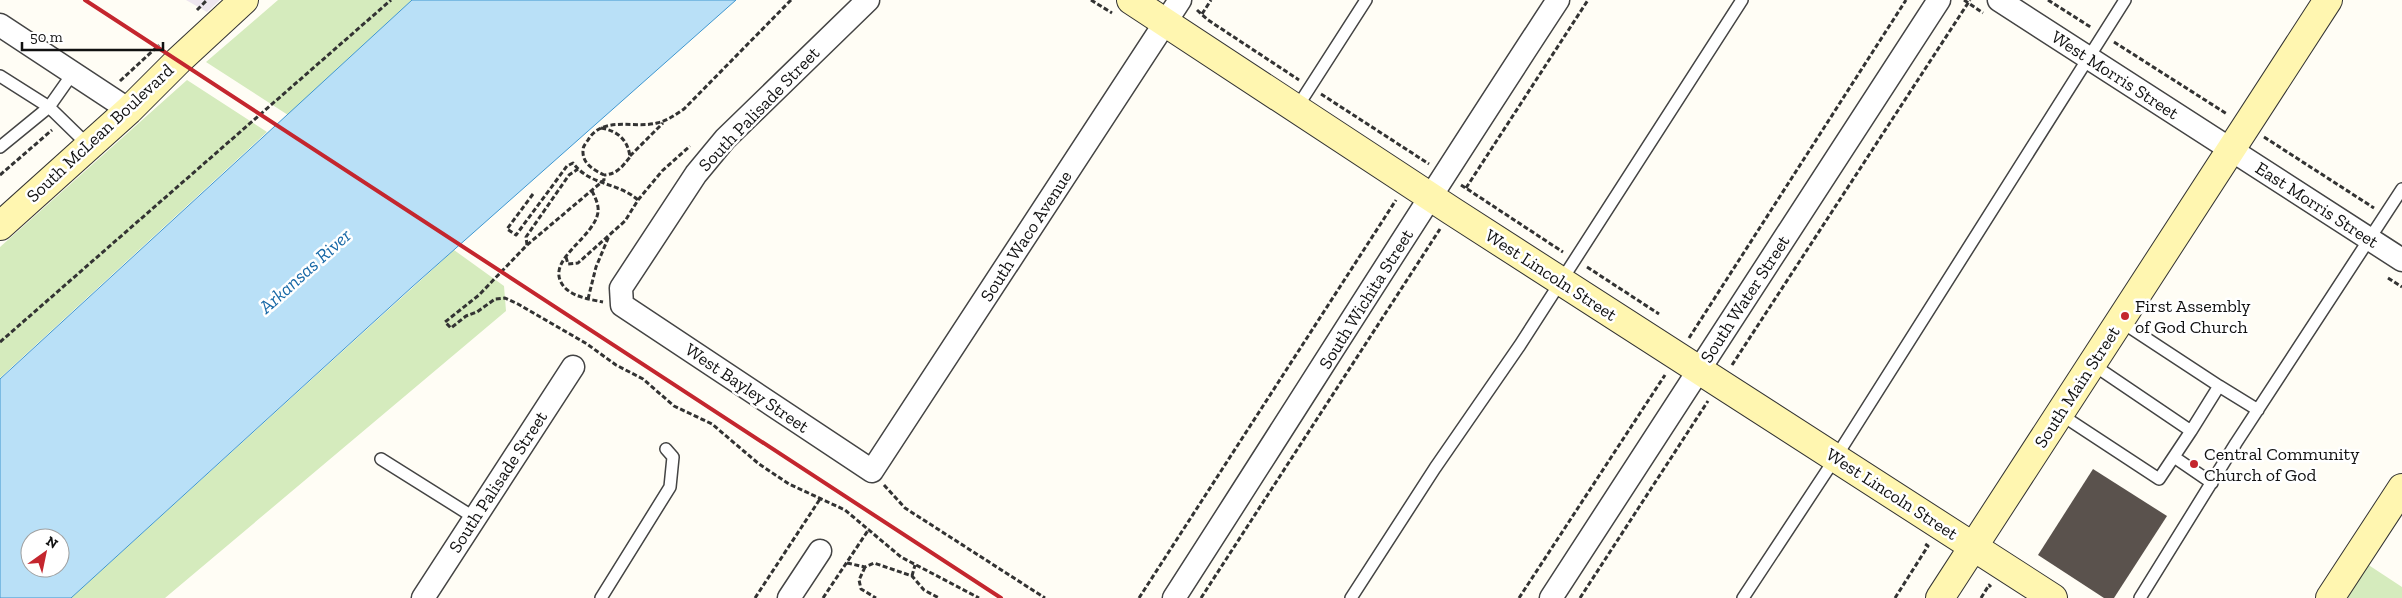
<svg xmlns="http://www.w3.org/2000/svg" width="2402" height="598" font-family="'Zilla Slab',serif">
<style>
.industrial{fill:#eee6ef}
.green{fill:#d5ebbd}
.water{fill:#b9e0f7;stroke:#3f96cf;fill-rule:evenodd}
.building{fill:#5a524d}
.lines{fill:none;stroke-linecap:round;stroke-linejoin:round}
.lane-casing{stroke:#444;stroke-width:14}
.street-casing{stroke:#444;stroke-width:25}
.secondary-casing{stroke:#333;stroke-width:30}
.path{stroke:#333;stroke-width:3;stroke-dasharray:5 2.5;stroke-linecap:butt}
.lane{stroke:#fff;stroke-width:11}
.street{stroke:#fff;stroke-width:22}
.secondary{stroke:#fff6b0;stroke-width:28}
.rail{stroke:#c4262e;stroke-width:4}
.poi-dot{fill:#c4262e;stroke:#fff;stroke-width:2}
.labels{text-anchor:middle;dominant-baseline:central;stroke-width:5;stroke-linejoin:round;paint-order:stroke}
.street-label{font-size:18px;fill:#111;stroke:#fff}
.poi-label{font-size:18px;fill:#111;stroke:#fff;text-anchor:start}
.water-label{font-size:19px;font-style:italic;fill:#1768a6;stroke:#fff}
</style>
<rect width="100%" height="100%" fill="#fffdf5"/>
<path class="industrial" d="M186,0H220L207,12Z"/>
<path class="green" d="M278,0H412L288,115L206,62Z
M187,80L267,132L0,378V247Z
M454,250L504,286L506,311L165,598H71Z
M2367,564L2402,587V598H2345Z"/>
<path class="water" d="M412,0H736L412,287L71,598H0V379ZM30,538H60V568H30Z"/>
<path class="building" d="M2093,469L2167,516L2114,598H2104L2038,555Z"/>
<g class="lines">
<g class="lane-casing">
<path id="lane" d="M0,76L49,107L89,146
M1296,109L1366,0
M0,147L49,107L73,73
M2120,321L2219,386L2191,431
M2219,386L2258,410
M2060,414L2159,479L2191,431L2092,364
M2174,457L2212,483
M381,459L475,518
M601,598L670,487L673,457L666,449
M1351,598L1435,468L1520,345L1742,0
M1743,598L1836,457L2125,0
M2140,598L2236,443L2402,189"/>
</g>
<g class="street-casing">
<path id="street" d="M868,0L725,139L696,174L621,288L622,305L872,471L1180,0
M1999,0L2402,260
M0,25L129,110
M423,598L573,367
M789,598L820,551
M1174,598C1302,399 1428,198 1558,0
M1551,598L1939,0"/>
</g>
<g class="secondary-casing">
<path id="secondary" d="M1131,0L1452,211L2053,598
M0,226L129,110L178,61L244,0
M1940,598L2328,0
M2330,598L2402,488"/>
</g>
<path class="path" d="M791,0L684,109C675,115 667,121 657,123C634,129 603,115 588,140C586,143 583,146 583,150C582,164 594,170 604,175V180L527,245L479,295L445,322L451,328L466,316L477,312L495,299L505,298L518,304L587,344L616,365L643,379L674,406L712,424L759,464L789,484L845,510L901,557L979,598
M1091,0L1112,13
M1964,0L1983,13
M2048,0L2092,28
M197,10L207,0
M1197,10L1208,20L1299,80
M1202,14L1211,0
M2114,42L2227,114
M120,81L159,45
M1321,94L1429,164
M601,128C618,131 628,140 630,157C622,167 617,174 604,175
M2264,137L2374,208
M630,156L663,123
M0,175L52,130
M1461,185L1563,252
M1466,188L1588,0
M592,191C595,197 599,205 598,212C595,236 551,257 560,280C566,296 588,299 603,302
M533,194L507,229L516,235L567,166L573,163C590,186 618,182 638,200
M527,245L526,237L569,175L578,169
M566,257L568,264L578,263L625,221L638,200L662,171L690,146
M1587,267L1659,314
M2388,278L2402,287
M588,299L596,267L609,236
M1689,338L1906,0
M0,342L391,0
M1732,365L1970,0
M884,485L905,508L1045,598
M847,563L865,567L874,563L912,576L924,590L939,598
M865,567L859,580L861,589L876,598
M912,576L915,565
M755,598L820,499
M823,598L869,529
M1139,598L1396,200
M1201,598L1440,229
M1519,598L1665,375
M1580,598L1708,401
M1895,598L1928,546L1925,544
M1981,598L1989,585L1991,587"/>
<use href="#lane" class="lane"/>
<use href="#street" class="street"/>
<use href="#secondary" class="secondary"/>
<path class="rail" d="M85,0L1001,598"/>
</g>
<g class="poi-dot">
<circle cx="2125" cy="316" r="5"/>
<circle cx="2194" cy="464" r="5"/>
</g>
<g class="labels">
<g class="street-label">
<text transform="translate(2115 75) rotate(33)">West Morris Street</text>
<text transform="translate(759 109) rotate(-46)">South Palisade Street</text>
<text transform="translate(100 133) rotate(-43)">South McLean Boulevard</text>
<text transform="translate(2317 205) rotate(33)">East Morris Street</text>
<text transform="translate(1026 236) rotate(-57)">South Waco Avenue</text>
<text transform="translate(1551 275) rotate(33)">West Lincoln Street</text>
<text transform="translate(1366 299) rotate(-58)">South Wichita Street</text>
<text transform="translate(1745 299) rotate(-57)">South Water Street</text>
<text transform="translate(2077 387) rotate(-57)">South Main Street</text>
<text transform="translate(747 388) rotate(34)">West Bayley Street</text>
<text transform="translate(498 482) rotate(-57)">South Palisade Street</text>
<text transform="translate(1892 494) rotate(33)">West Lincoln Street</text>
</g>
<g class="poi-label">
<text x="2135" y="306">First Assembly<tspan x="2135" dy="21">of God Church</tspan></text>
<text x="2204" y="454">Central Community<tspan x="2204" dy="21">Church of God</tspan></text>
</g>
<g class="water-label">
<text transform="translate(305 271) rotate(-42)">Arkansas River</text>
</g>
</g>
<g transform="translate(45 553) rotate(33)"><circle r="24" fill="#ffffff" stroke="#a0a0a0"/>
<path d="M0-4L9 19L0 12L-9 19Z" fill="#c4262e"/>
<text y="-8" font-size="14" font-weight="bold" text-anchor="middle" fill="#111111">N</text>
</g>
<path d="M22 42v8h141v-8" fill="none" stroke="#111111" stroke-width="2.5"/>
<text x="30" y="42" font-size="15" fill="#111111" stroke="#ffffff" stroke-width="4" paint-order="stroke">50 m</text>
</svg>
